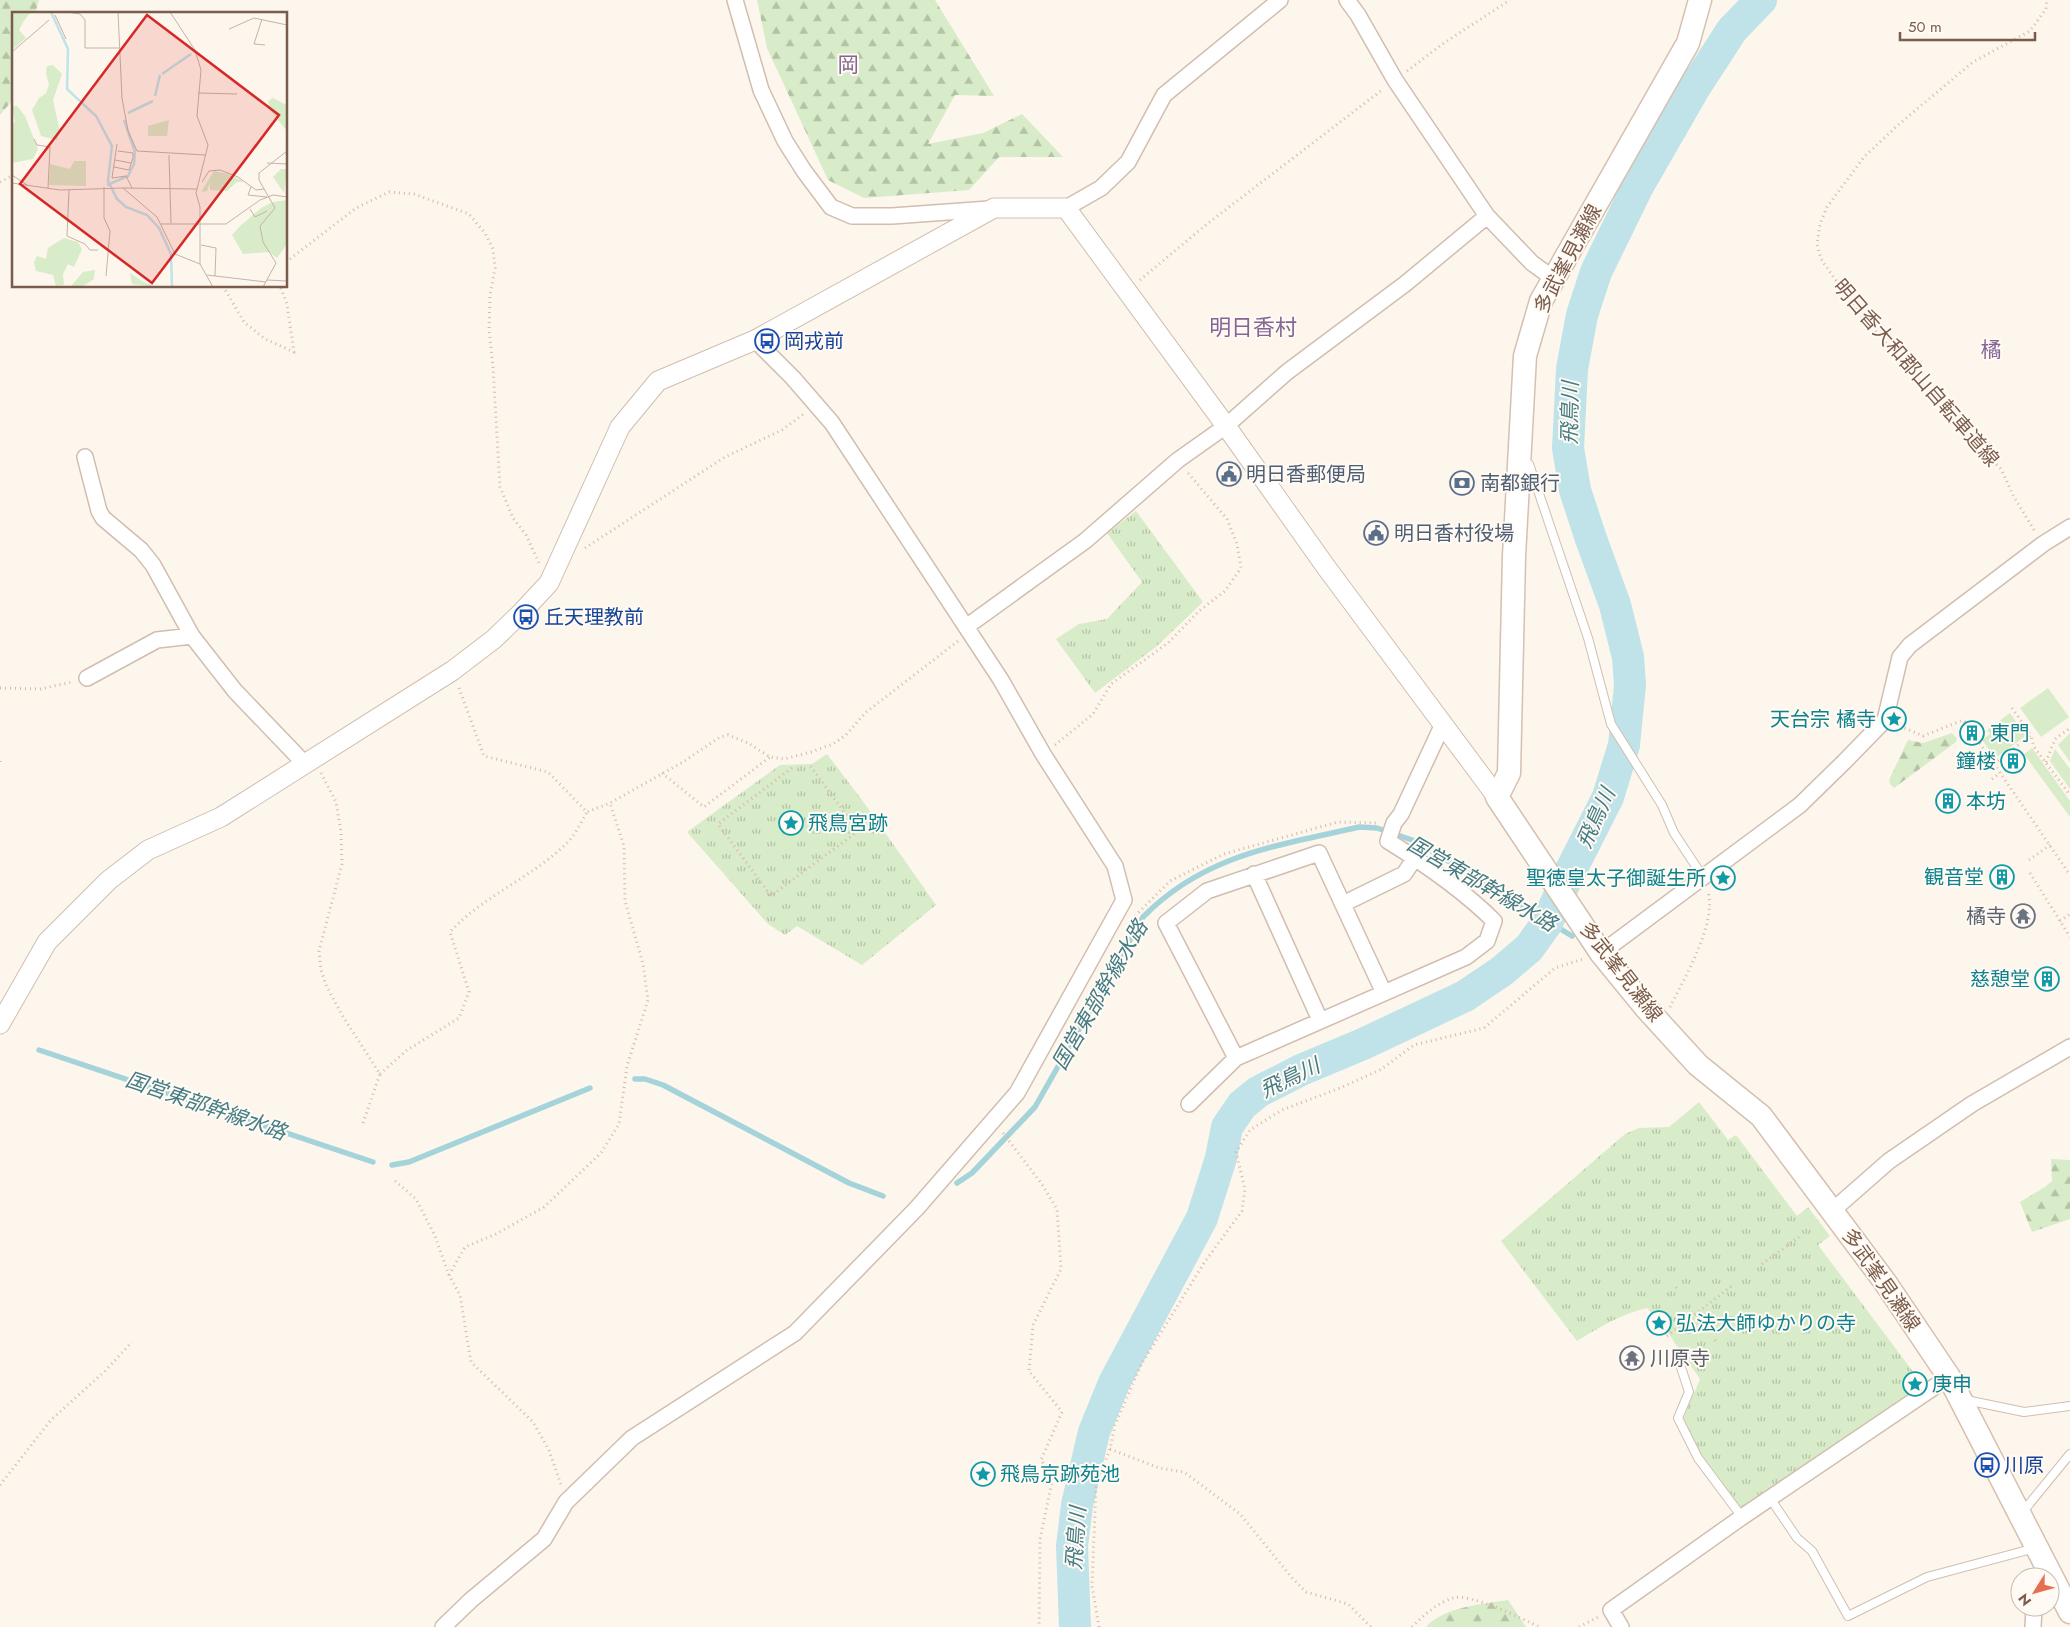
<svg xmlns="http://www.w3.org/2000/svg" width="2070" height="1627" font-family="Jost,'Noto Sans JP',sans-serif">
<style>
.grass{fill:url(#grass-tufts)}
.forest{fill:url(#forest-firs)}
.garden{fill:#d8ecc9}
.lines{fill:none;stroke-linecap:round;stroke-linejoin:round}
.stream{stroke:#a5d3da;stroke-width:5.5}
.river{stroke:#bfe3e8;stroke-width:32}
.service-casing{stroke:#d1beb0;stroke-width:10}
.minor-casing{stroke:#d1beb0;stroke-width:18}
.tertiary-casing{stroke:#d1beb0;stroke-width:21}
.secondary-casing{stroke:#d6c0b0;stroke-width:25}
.path{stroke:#d9b8a5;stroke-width:3;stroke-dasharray:1 4;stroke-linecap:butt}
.service{stroke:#fff;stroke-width:8}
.minor{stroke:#fff;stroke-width:15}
.tertiary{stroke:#fff;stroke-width:19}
.secondary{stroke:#fff;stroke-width:22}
.labels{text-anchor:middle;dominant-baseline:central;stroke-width:4;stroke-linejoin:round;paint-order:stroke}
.street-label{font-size:20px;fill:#7a5c4d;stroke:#fffaf3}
.transit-label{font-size:20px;fill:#164399;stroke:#fffaf3;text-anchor:start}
.service-label{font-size:20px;fill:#4e5e75;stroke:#fffaf3;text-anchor:start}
.culture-label{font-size:20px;fill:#0d838f;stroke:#fffaf3;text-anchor:start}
.worship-label{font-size:20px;fill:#5b616d;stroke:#fffaf3;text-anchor:end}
.neighbourhood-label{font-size:21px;fill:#846695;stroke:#fffaf3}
.water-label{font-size:21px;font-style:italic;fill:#437c86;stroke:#fffaf3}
.quarter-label{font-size:22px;fill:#846695;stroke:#fffaf3}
.inset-river{fill:none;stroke:#bfe3e8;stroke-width:2.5}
.inset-road{fill:none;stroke:#c5b3a7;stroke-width:1}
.view{fill:#d62828;fill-opacity:0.15;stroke:#d62828;stroke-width:2.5}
.inset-edge{fill:none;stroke:#7a5c4d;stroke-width:2.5}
</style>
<defs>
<pattern id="grass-tufts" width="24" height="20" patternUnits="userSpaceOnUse" patternTransform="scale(1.25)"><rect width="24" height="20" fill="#d8ecc9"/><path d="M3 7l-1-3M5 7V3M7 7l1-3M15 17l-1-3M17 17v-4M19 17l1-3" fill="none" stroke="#b4c2a5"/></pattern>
<pattern id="forest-firs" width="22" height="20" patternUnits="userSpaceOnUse" patternTransform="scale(1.25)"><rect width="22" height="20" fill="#d8ecc9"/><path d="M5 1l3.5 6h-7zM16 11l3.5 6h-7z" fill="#b4c2a5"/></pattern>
</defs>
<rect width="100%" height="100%" fill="#fdf6ec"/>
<path class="grass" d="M1136,511L1203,602L1157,646L1095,693L1056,639L1079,624L1107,619L1142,582L1107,533Z
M827,754L862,800L936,905L862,965L797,926L785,935L768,924L687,832L780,765L812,764Z
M1699,1102L1728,1140L1736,1135L1797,1216L1808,1207L1830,1236L1818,1245L1914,1373L1907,1379L1914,1389L1749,1509L1744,1510C1732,1501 1684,1433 1684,1419C1685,1412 1697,1387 1700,1379L1659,1320L1647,1308C1621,1314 1600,1327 1577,1341L1501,1241L1625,1134L1639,1128L1669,1127Z"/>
<path class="forest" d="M0,0H39L35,14H14V93L11,102L0,115Z
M757,0H935L994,96L955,95L928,144L983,133L1022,114L1063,157H999L969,190L864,198L828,180L767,48Z
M1952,733L1957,739L1956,742L1894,788L1890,784L1889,780L1908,740L1923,743Z
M2051,1159L2070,1160V1219L2032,1232L2020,1202L2045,1187L2052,1181Z
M1508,1600L1526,1627H1426C1443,1607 1483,1604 1508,1600Z"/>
<path class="garden" d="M2048,688L2069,717L2041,737L2020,708Z
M2010,713L2026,736L1995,758L1982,740L1990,734L1987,730Z
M2070,733V762L2058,745Z
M2032,748L2070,801V817L2024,754Z
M2055,749L2070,769V789L2050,761Z"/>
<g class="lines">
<path class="stream" d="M39,1050L373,1162
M635,1079H645L663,1085L849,1183L883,1196
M392,1165L409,1162L590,1088
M957,1183L972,1173L1035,1107L1143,917C1205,854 1277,846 1359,827L1377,828L1415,841L1572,936"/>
<path class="river" d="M1075,1627L1072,1546L1077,1505L1094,1432L1114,1383L1202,1218L1221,1158L1227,1127L1242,1105L1258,1092L1301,1070L1363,1044L1465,996L1502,971L1529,948L1547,923L1567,878L1608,797L1624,745L1630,685L1628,657L1615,605L1590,536L1575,490L1568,448L1572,369L1582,315L1596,272L1638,186L1695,87L1732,30L1761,0"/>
<g class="service-casing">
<path id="service" d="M1523,461L1529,464L1588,638L1611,724L1662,805L1674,833L1703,877
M1678,1358L1689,1392L1678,1418L1698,1458L1742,1517
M1966,1400L2024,1412L2070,1406
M1770,1498L1797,1538L1812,1551L1848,1616L1927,1577L2035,1548
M2021,1514L2070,1454"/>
</g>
<g class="minor-casing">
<path id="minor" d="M735,0L761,90L785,141L804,171L831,207L852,216H892L989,209
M1347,0L1358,15L1395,80L1487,216L1532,263L1554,279
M1066,208L1101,188L1128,162L1164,95L1280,0
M85,457L99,511L103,518L141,550L153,565L192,636L235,691L304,763
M966,627L1085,541L1178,460L1226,426L1287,372L1405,284L1487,216
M87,678L157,640L192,636
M1254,874L1320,1020
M1343,904L1404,874L1415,858
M1601,953L1800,805L1844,762L1885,720L1900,657L1910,645L2043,544L2070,527
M1236,1058L1166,923L1207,891L1319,853L1384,993
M1189,1104L1236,1058L1466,957L1487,941L1494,921C1463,890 1425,864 1388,841L1394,823L1401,814L1443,724
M1832,1211L1889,1161L1972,1104L2070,1047
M443,1627L471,1600L544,1539L566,1502L632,1438L795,1333L917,1208L1017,1093L1124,900L1115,866L1043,754L1001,680L832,423L793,378L755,340
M1621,1627L1611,1610L1742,1517L1949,1377
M2033,1627L2034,1607"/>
</g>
<g class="tertiary-casing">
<path id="tertiary" d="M0,1024L47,942L109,880L148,850L221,817L452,671L494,639L522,612L549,583L620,427L658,381L755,340L994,208H1066L1226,426L1326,567L1497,797"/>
</g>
<g class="secondary-casing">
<path id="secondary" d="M1700,0L1688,43L1541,301L1525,356L1514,556L1509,773L1497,797L1601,953L1646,1008L1698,1065L1761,1116L1885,1282L1949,1377L2070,1612"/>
</g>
<path class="path" d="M1407,71L1444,43L1510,0
M0,182L14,175
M286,262L356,208L389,192L414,194L469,214L485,233L493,249L495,268L490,295L489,330L493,367L500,487L513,518L526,535L539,563
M1140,280L1207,224L1382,90
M223,286L244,322L265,339L294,352L287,304L280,286
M2034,530L2014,497L2001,469L1968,436L1855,308L1821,259L1817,244L1820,224L1827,207L1864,157L1898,125L1973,62L2030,31L2046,9L2047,0
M585,548L725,457L782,430L805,413
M0,688L40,689L72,682
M459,688L484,756L548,772L587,812L610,803L683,762L720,737L728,735L748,743L770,757L784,759L811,752L833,744L846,735L865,713L958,641
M2012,708L2031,735
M1900,726L1923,736L1963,720L1968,725
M1977,739L2070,875
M1055,745L1093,714L1111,684L1168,643L1199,611L1225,591L1241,568L1237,544L1227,519L1188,473
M0,761V763
M2046,762L2055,739L2070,728
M1994,764L2031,735L2034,747L2070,795
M792,768L718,824L771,896L858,831L809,764
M321,773L336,802L341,832L342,864L319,951L321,970L326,985L342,1015L380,1074L363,1123
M662,773L704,807L770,757
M1992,779L2000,773
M2029,860L2050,845
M2030,873L2070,937
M1135,916L1170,881L1224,854L1338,822L1379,823
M2060,921L2070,914
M1670,1007C1684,979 1717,923 1708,892
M380,1074L407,1050L459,1018L469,992L450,932C483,896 531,878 566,844C575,836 581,822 587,812
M1003,1133L1041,1183L1057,1209L1061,1269L1033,1325L1029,1371L1062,1412L1041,1460L1053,1477L1040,1539L1039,1627
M395,1181L416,1199L435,1236L449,1275L460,1295L471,1362L533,1422L549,1450L561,1485
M1762,1264L1799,1237
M449,1275L465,1247L496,1234L544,1207L601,1153L619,1124L627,1066L648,1000L643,964L625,901L624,846L610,803
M1676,1287L1678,1290
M1667,1336L1733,1285
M1715,1340L1718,1343
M1110,1449L1159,1468L1184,1472L1240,1514L1293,1579L1306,1592L1348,1604L1371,1627
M0,1485L51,1420L105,1371L132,1342
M1099,1627L1092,1586L1096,1485L1110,1449L1115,1425L1141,1365L1204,1263L1242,1211L1245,1189L1236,1152L1250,1130L1282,1110L1340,1088L1382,1069L1414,1045L1484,1028L1555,968L1583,959
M1412,1627C1424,1615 1437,1603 1453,1598C1471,1593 1522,1619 1540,1627
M1579,1627L1598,1617"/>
<use href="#service" class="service"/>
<use href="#minor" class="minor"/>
<use href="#tertiary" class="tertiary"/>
<use href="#secondary" class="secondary"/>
</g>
<defs>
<g id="bus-ring" transform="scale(1.25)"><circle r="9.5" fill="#fffaf3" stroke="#1a4fb4" stroke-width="1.5"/><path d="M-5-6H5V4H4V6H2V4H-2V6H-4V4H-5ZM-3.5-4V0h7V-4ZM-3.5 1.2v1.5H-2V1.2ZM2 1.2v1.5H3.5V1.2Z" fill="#1a4fb4"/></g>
<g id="civic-ring" transform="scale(1.25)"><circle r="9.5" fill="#fffaf3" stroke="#5c6f8a" stroke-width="1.5"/><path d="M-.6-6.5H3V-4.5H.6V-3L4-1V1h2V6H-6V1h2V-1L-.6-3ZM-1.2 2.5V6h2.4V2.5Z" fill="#5c6f8a"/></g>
<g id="bank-ring" transform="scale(1.25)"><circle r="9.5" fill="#fffaf3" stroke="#5c6f8a" stroke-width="1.5"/><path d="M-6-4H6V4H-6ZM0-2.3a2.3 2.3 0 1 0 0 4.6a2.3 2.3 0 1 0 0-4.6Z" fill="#5c6f8a"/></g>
<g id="sight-ring" transform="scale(1.25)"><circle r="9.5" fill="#fffaf3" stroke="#0f9aa8" stroke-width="1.5"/><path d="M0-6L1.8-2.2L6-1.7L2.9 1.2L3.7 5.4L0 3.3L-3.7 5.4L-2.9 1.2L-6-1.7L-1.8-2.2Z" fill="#0f9aa8"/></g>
<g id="building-ring" transform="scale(1.25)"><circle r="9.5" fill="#fffaf3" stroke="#0f9aa8" stroke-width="1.5"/><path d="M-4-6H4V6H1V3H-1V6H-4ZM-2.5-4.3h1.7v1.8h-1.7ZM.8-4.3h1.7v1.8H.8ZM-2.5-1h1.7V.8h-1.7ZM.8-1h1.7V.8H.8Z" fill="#0f9aa8"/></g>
<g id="temple-ring" transform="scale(1.25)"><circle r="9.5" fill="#fffaf3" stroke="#6b7280" stroke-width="1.5"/><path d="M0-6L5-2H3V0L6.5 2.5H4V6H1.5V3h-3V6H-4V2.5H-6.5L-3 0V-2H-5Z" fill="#6b7280"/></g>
</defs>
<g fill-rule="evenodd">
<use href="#bus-ring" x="767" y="341"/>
<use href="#civic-ring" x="1229" y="474"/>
<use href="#bank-ring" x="1462" y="483"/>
<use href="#civic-ring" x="1376" y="533"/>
<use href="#bus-ring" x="526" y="617"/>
<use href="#sight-ring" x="1894" y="719"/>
<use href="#building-ring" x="1972" y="733"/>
<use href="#building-ring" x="2013" y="761"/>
<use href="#building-ring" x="1948" y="801"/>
<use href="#sight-ring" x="791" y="823"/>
<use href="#building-ring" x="2002" y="877"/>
<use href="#sight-ring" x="1723" y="878"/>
<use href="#temple-ring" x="2023" y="916"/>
<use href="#building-ring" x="2047" y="979"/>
<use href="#sight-ring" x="1659" y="1323"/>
<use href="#temple-ring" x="1632" y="1358"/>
<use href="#sight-ring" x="1915" y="1384"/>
<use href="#bus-ring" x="1987" y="1465"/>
<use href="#sight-ring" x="983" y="1474"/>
</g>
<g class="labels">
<g class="street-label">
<text transform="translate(1568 259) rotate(-62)">多武峯見瀬線</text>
<text transform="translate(1916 373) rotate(49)">明日香大和郡山自転車道線</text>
<text transform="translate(1621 972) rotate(52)">多武峯見瀬線</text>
<text transform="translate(1881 1280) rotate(55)">多武峯見瀬線</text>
</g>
<g class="transit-label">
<text x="784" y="341">岡戎前</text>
<text x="544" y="617">丘天理教前</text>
<text x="2004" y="1465">川原</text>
</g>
<g class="service-label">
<text x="1246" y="474">明日香郵便局</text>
<text x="1480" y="483">南都銀行</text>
<text x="1394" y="533">明日香村役場</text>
</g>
<g class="culture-label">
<text x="1876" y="719" text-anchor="end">天台宗 橘寺</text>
<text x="1990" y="733">東門</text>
<text x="1996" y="761" text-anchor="end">鐘楼</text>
<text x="1966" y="801">本坊</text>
<text x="808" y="823">飛鳥宮跡</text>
<text x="1984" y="877" text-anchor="end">観音堂</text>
<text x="1706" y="878" text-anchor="end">聖徳皇太子御誕生所</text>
<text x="2030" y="979" text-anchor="end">慈憩堂</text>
<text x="1676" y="1323">弘法大師ゆかりの寺</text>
<text x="1932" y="1384">庚申</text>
<text x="1000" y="1474">飛鳥京跡苑池</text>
</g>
<g class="worship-label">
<text x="2006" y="916">橘寺</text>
<text x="1650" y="1358" text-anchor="start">川原寺</text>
</g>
<g class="neighbourhood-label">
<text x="848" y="65">岡</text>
<text x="1991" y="350">橘</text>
</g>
<g class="water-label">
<text transform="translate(1570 413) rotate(-89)">飛鳥川</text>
<text transform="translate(1596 818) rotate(-66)">飛鳥川</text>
<text transform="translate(1482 884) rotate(30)">国営東部幹線水路</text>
<text transform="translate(1100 995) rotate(-60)">国営東部幹線水路</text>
<text transform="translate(1290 1078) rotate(-26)">飛鳥川</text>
<text transform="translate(206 1106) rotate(19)">国営東部幹線水路</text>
<text transform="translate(1076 1538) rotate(-86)">飛鳥川</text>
</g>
<g class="quarter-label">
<text x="1253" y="327">明日香村</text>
</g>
</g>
<g transform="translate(12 12)">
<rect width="275" height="275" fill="#fdf6ec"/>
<path d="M0,0H12V8L7,18L14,26L0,38ZM157,108L155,124H136V114ZM62,149H74V174L37,173L38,152L58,157Z" fill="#d8ecc9"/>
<path d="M0,0L18,1L0,25L8,5ZM41,53L50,62L41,88L48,120L45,128L29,124L20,98L27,86L34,81L37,73L34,61L35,54ZM261,86L275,93V119L258,98L256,89ZM0,94H5L13,104L26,137L21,147L0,151V111L3,110ZM269,157H275L272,181L261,165ZM202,159L216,162L233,170H225L215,179L198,178V170L195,179L189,180ZM275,188V232L265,246L257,240L231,242L220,223L227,215L249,196L261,190ZM52,226L66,230L70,237L62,255L56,252L51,262L52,273L44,274L41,263L24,259L22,250L25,244L34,247L36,236ZM83,258L82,267L70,275H58L71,260ZM118,261L130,269L144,275L120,272Z" fill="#d8ecc9"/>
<path class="inset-river" d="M39,0L56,37L55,77L84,104L100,134L96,169L105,187L114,195L135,203L147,216L159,242L160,275M150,62L179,42M143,84L148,63M116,101L141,89M95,173L116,164L122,152L123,140L112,108"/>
<path class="inset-road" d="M55,0L68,2L73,8V36H107M106,0L110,86L116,119L125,139L193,143M158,0L183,38L189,58L185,104L196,133L184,181L188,195V252M43,3L54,27M250,7L242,32L253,33M217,17L242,6L275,13M0,40L37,8M186,81L225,82M275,102V119M22,127L25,133L38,135L36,176M105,132L100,166L114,164L120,176M157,143L159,211M103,148L119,151M255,151L275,152M102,155L117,158L121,146V141L106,139M0,163L15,173M190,170L197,159L208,158L226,165L244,178L252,177M0,171L48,178L111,176L145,205L163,242L188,252L201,275M92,175V206L98,219L94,264M239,175L236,183L255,185M111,176L185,177M57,178L55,224L73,232L78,238H86M238,197L243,205L255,199M149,212H189M189,212H214L248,188L261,183L275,185M189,233L204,236L203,264M195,263L254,270M255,268L275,269M251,275L264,251L251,230L248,214L263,196L247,168V161L275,139"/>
<path class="view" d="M135,3L267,103L140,271L8,172Z"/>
<rect width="275" height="275" class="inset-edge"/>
</g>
<g transform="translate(2035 1592) rotate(233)"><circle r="24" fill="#fffaf3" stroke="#cabbb1"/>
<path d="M0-4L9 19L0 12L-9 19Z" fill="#e76f51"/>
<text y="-8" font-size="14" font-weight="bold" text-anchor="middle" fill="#7a5c4d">N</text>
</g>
<path d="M1900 32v8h135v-8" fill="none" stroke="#7a5c4d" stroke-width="2.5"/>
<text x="1908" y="32" font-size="15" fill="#7a5c4d" stroke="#fffaf3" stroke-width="4" paint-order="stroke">50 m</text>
</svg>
